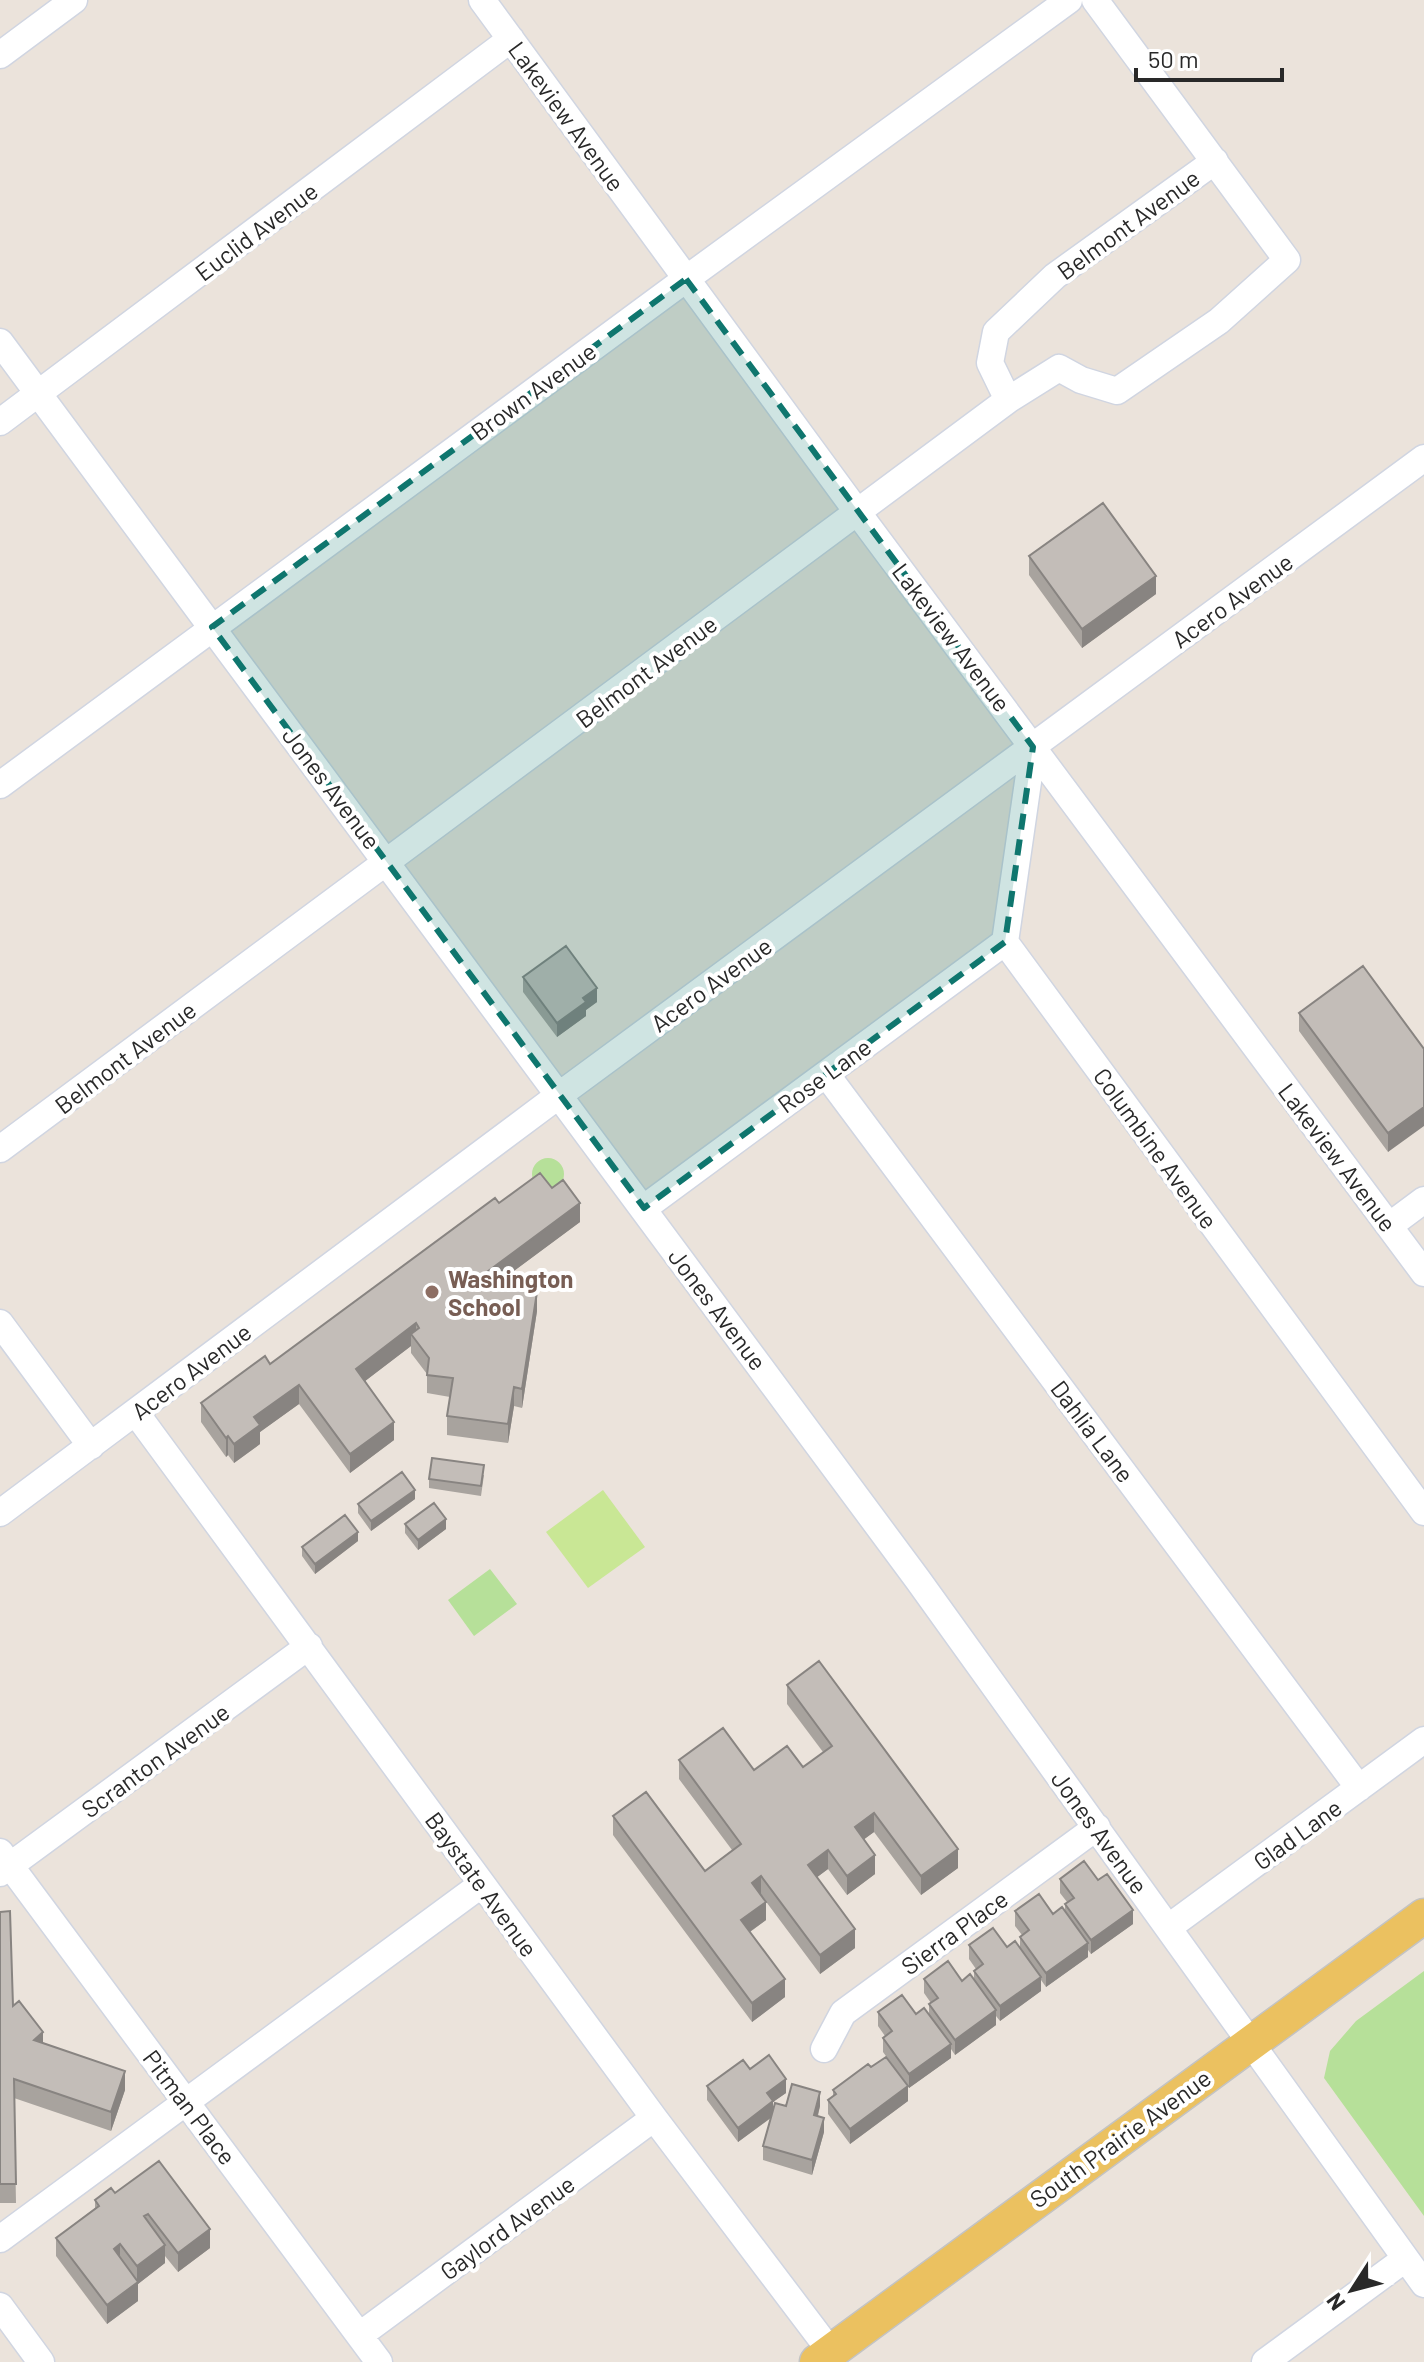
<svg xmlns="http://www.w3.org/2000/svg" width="1424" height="2362" font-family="Barlow,sans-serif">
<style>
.green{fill:#b6e099}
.pitch{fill:#c9e795}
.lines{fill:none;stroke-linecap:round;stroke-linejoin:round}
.minor-casing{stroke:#d0d5e1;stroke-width:29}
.major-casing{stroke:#c3c3c3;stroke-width:37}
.minor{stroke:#fff;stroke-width:26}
.major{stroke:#ebc160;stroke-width:34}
.wall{fill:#a8a39e}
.shaded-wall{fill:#888481}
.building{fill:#c3bdb8;stroke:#888481;stroke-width:2}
.marked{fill:#0f766e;fill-opacity:0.2;stroke:#0f766e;stroke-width:6;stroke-dasharray:16 10;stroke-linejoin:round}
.education-dot{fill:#8d6e63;stroke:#fff;stroke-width:3}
.labels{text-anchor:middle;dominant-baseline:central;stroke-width:8;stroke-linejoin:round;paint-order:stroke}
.street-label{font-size:24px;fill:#292929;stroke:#fff}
.education-label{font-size:24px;font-weight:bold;fill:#785e54;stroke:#fff;text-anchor:start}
</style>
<rect width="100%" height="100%" fill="#ebe3db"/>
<path class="green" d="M532 1174a16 16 0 1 1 32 0a16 16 0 1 1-32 0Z
M490,1569L517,1604L474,1636L448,1600Z
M1424,1971V2216L1324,2078L1330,2051L1356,2021Z"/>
<path class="pitch" d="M603,1490L645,1547L588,1588L546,1532Z"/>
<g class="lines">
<g class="minor-casing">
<path id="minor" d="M482,0L858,513L1424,1273
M0,55L74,0
M0,342L918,1580L1424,2284
M1008,400L1059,368L1081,380L1117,391L1219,321L1287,260L1095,0
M0,422L511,39
M1033,747L1005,942L1424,1512
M0,785L686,279L1069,0
M826,1074L1359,1788
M0,1149L1008,400L990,363L996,332L1055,276L1215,161
M644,1208L1005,942
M1389,1226L1424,1200
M0,1323L91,1446
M136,1413L654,2118L831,2352
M0,1513L558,1096L1424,458
M0,1852L379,2362
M0,1873L309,1646
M1169,1927L1424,1740
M824,2049L843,2013L1097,1827
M0,2239L482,1884
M0,2306L41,2362
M360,2335L654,2118
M1265,2362L1405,2259"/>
</g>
<g class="major-casing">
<path id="major" d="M817,2362L1424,1916"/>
</g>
<use href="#minor" class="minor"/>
<use href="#major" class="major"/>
</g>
<path class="wall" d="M1029,556L1156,594L1082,648L1029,575Z
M523,977L597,1002L586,1010V1016L557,1037L523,992Z
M1299,1013L1424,1049L1388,1152L1299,1031Z
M499,1203L580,1222L496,1284L537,1311L522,1408L514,1406L508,1443L447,1435V1416L450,1397L427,1393V1374L411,1353V1346L365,1381L394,1440L350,1473L299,1404L260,1432V1444L234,1463L228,1455L226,1457L201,1422V1403L270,1364Z
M484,1475L481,1496L429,1488V1479Z
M415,1499L371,1531L358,1513V1504Z
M405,1524L446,1529L418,1550L405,1533Z
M358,1541L315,1574L302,1556V1547Z
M787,1685L958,1868L921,1895L874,1832L864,1839L875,1874L847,1895L828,1869L817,1877L855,1948L820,1974L761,1895L766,1920L750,1932L785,1997L752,2022L613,1835V1816L705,1871L732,1850L679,1779V1760L754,1770L803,1767L823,1752L787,1704Z
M1060,1879L1098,1880L1133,1924L1091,1954L1088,1950V1957L1046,1987L1041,1980V1991L1000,2021L996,2016V2025L955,2055L951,2049V2058L909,2088L883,2052V2038L885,2036L878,2026V2012L929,2013V2004L931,2003L924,1993V1979L962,1981L974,1979V1971L976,1969L969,1959V1945L1020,1947V1937L1022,1935L1015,1926V1911L1053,1914L1065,1911V1904L1067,1902L1060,1893Z
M0,1912L13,2006L43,2043L125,2090L111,2131L14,2098L16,2203H0Z
M871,2067L908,2101L850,2144L828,2114V2100L833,2096V2090Z
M750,2069L786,2093L773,2102V2108L786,2106H820L818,2116L824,2132L812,2175L763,2160V2146L771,2118L738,2142L707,2100V2086Z
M115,2193L210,2248L178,2272L165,2256V2263L138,2284V2301L107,2324L56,2256V2238L95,2208V2200Z"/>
<path class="shaded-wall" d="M1156,576V594L1082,648V629Z
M597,988V1002L586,1010V1016L557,1037V1023L583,998Z
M1424,1107V1126L1388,1152V1133Z
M580,1203V1222L487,1291V1272Z
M537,1292V1311L522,1408V1389Z
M416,1323V1340L411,1334V1346L356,1388V1369Z
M299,1385V1404L260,1432V1444L234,1463V1444L254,1417Z
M514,1387V1406L508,1443V1424Z
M394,1422V1440L350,1473V1454Z
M228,1436V1455L226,1457V1438Z
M415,1490V1499L371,1531V1521Z
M446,1519V1529L418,1550V1540Z
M358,1532V1541L315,1574V1564Z
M874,1813V1832L855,1846V1827Z
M958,1849V1868L921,1895V1876Z
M828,1850V1869L808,1884V1865Z
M875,1855V1874L847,1895V1876Z
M761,1876V1894L752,1901V1883Z
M766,1902V1920L741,1938V1920Z
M1133,1910V1924L1091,1954V1940Z
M855,1929V1948L820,1974V1955Z
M1088,1943V1957L1046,1987V1973Z
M1041,1977V1991L1000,2021V2006Z
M785,1979V1997L752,2022V2003Z
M996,2010V2025L955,2055V2040Z
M43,2032V2051L34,2040Z
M951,2044V2058L909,2088V2074Z
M125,2071V2090L111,2131V2112Z
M786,2079V2093L773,2102V2116L738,2142V2128L767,2093Z
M908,2086V2101L850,2144V2129Z
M820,2092V2106L814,2129V2115Z
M824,2118V2132L812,2175V2160Z
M210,2229V2248L178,2272V2253Z
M120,2244V2263L114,2249Z
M165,2245V2263L138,2284V2301L107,2324V2305L137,2283V2266Z"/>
<path class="building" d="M1103,503L1156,576L1082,629L1029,556Z
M566,946L597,988L583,998L586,1002L557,1023L523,977Z
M1363,966L1424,1049V1107L1388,1133L1299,1013Z
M540,1173L552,1188L563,1180L580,1203L487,1272L498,1286L537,1292L522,1389L514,1387L508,1424L447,1416L453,1378L427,1375L429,1358L411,1334L419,1328L416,1323L356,1369L394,1422L350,1454L299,1385L254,1417L260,1425L234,1444L228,1436L226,1438L201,1403L265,1356L270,1364L495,1198L499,1203Z
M432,1458L484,1465L481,1486L429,1479Z
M402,1472L415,1490L371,1521L358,1504Z
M434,1503L446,1519L418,1540L405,1524Z
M345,1515L358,1532L315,1564L302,1547Z
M819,1661L958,1849L921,1876L874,1813L855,1827L875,1855L847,1876L828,1850L808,1865L855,1929L820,1955L761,1876L752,1883L766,1902L741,1920L785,1979L752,2003L613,1816L646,1792L705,1871L741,1844L679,1760L723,1728L754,1770L787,1746L803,1767L832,1746L787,1685Z
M1084,1861L1098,1880L1107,1874L1133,1910L1091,1940L1065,1904L1074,1898L1060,1879Z
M1039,1894L1053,1914L1062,1907L1088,1943L1046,1973L1020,1937L1029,1930L1015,1911Z
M10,1911L13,2006L19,2001L43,2032L34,2040L125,2071L111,2112L14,2079L16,2184H0V1912Z
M993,1928L1007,1947L1015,1941L1041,1977L1000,2006L974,1971L983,1964L969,1945Z
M948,1961L962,1981L970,1974L996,2010L955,2040L929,2004L938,1998L924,1979Z
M902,1995L916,2014L924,2008L951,2044L909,2074L883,2038L892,2031L878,2012Z
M769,2055L786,2079L767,2093L773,2101L738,2128L707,2086L743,2060L750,2069Z
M886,2057L908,2086L850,2129L828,2100L836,2094L833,2090L868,2064L871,2067Z
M792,2084L820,2092L814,2115L824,2118L812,2160L763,2146L775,2103L786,2106Z
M159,2161L210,2229L178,2253L148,2214L144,2216L165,2245L137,2266L120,2244L114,2249L138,2282L107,2305L56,2238L99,2206L95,2200L111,2188L115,2193Z"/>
<path class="marked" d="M686,279L1033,747L1005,942L644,1208L212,627Z"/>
<circle class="education-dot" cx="432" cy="1292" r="8"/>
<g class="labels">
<g class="street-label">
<text transform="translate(567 116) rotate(54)">Lakeview Avenue</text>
<text transform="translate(1128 224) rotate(-36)">Belmont Avenue</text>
<text transform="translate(256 231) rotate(-37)">Euclid Avenue</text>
<text transform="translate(533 391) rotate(-36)">Brown Avenue</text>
<text transform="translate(1232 600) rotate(-36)">Acero Avenue</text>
<text transform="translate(952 637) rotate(53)">Lakeview Avenue</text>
<text transform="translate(646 671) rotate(-37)">Belmont Avenue</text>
<text transform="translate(332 788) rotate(53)">Jones Avenue</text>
<text transform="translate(711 984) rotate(-36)">Acero Avenue</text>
<text transform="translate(125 1057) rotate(-37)">Belmont Avenue</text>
<text transform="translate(824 1075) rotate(-36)">Rose Lane</text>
<text transform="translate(1156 1148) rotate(54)">Columbine Avenue</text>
<text transform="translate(1338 1157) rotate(53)">Lakeview Avenue</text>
<text transform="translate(718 1309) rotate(53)">Jones Avenue</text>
<text transform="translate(191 1371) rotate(-37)">Acero Avenue</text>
<text transform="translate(1093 1431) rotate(53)">Dahlia Lane</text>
<text transform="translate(155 1760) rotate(-36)">Scranton Avenue</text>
<text transform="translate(1100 1832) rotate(54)">Jones Avenue</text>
<text transform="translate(1297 1834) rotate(-36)">Glad Lane</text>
<text transform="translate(482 1884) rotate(54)">Baystate Avenue</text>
<text transform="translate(954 1932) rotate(-36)">Sierra Place</text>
<text transform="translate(190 2107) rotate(53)">Pitman Place</text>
<text transform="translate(1120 2138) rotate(-36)">South Prairie Avenue</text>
<text transform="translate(507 2227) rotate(-36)">Gaylord Avenue</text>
</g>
<g class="education-label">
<text x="448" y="1278">Washington<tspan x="448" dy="28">School</tspan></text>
</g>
</g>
<g transform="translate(1352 2290) rotate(234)" stroke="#ffffff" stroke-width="6" paint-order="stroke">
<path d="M0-6L14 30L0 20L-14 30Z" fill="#292929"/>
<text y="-12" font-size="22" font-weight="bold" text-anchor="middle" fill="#292929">N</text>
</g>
<path d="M1136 68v12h146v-12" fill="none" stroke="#292929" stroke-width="4"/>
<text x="1148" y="68" font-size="24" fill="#292929" stroke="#ffffff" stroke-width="6" paint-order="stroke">50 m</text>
</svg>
